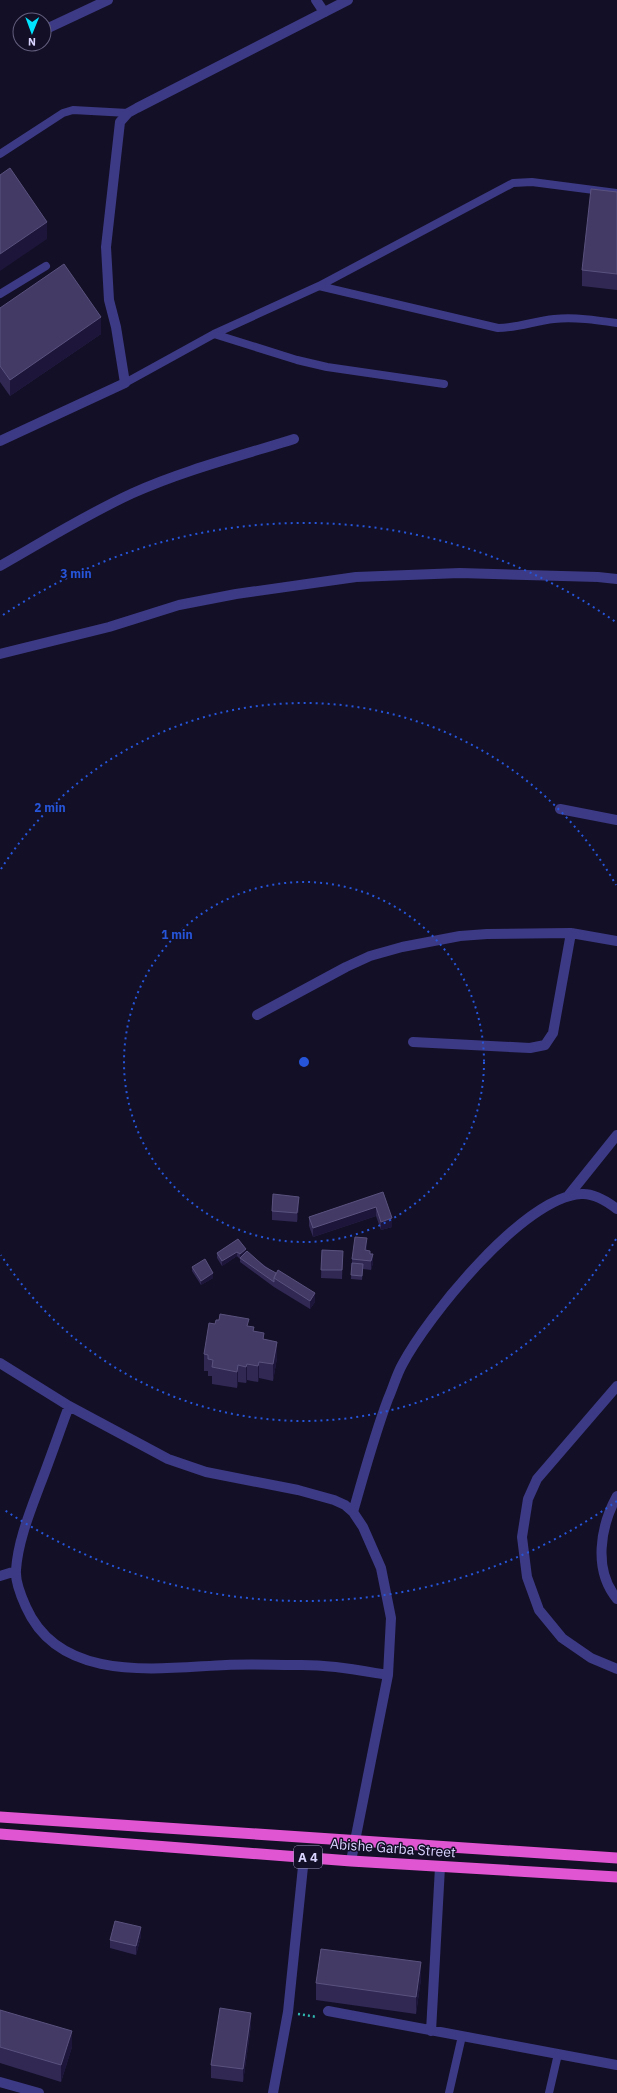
<svg xmlns="http://www.w3.org/2000/svg" width="617" height="2093" font-family="'IBM Plex Sans',sans-serif">
<style>
.lines{fill:none;stroke-linecap:round;stroke-linejoin:round}
.path{stroke:#2fb8b0;stroke-width:2.5;stroke-dasharray:2 3;stroke-linecap:butt}
.service{stroke:#3d3a85;stroke-width:8}
.minor{stroke:#3d3a85;stroke-width:10}
.tertiary{stroke:#3d3a85;stroke-width:10}
.trunk{stroke:#e055d1;stroke-width:11}
.wall{fill:#312854}
.shaded-wall{fill:#1d163a}
.building{fill:#433a66;stroke:#5a527e}
.ring{fill:none;stroke:#2655da;stroke-width:2;stroke-dasharray:2 4}
.labels{text-anchor:middle;dominant-baseline:central;stroke-width:3;stroke-linejoin:round;paint-order:stroke}
.shield{fill:#130f26;stroke:#9e99be;stroke-width:1}
.shield-label{font-size:13px;font-weight:bold;fill:#d9d4ff}
.street-label{font-size:14px;fill:#d9d4ff;stroke:#130f26}
.centre{fill:#2655da;stroke:#130f26;stroke-width:2}
.ring-label{font-size:12px;text-anchor:middle;font-weight:bold;fill:#2655da;stroke:#130f26;stroke-width:3;stroke-linejoin:round;paint-order:stroke}
</style>
<rect width="100%" height="100%" fill="#130f26"/>
<g class="lines">
<path class="path" d="M298,2014L317,2017"/>
<path class="service" d="M0,154L63,113L73,110L128,113
M319,286L498,328C517,328 535,321 554,319C575,317 596,320 617,323
M0,294L46,266
M214,334L297,360L327,367L444,384
M125,383L214,334L319,286L513,183L532,182L617,193
M449,2093L462,2036
M549,2093L558,2054"/>
<path class="minor" d="M316,0L324,12
M44,30L108,0
M0,566C44,541 87,514 133,493C184,470 240,456 294,439
M0,654L109,627L179,605L236,594L356,577L460,573L598,577L617,579
M560,809L617,820
M257,1015L346,967L370,956L402,947L460,936L487,934L571,933L617,941
M413,1042L530,1048L545,1045L553,1033L571,933
M568,1196L617,1135
M0,1363L69,1406L168,1459L206,1472L298,1490L334,1500L345,1505L353,1512L363,1527L381,1568L391,1618L388,1675L351,1861
M617,1386L537,1479L528,1499L522,1537L527,1577L539,1610L562,1638L591,1658L617,1669
M69,1406C59,1433 50,1459 40,1485C30,1512 18,1541 16,1570C15,1581 21,1596 26,1607C60,1684 158,1668 226,1665C249,1664 272,1665 295,1665C326,1664 357,1670 388,1675
M617,1496C600,1527 593,1570 617,1599
M353,1512C364,1474 374,1436 388,1399C393,1388 396,1376 402,1365C427,1317 524,1197 581,1194C594,1193 608,1202 617,1209
M0,1576L16,1571
M328,2011L617,2065
M431,2031L440,1867
M0,2082L39,2093
M273,2093L288,2012L304,1857"/>
<path class="tertiary" d="M0,441L125,383L116,327L109,300L106,247L120,122L128,113L137,108L348,0"/>
<path class="trunk" d="M0,1817L617,1858
M0,1834L351,1861L617,1877"/>
</g>
<path class="wall" d="M617,192V290L582,286V270Z
M0,308L101,334L10,396L0,382Z
M383,1192L392,1227L381,1230L376,1216L313,1237L309,1226V1217Z
M299,1206L297,1222L272,1220V1211Z
M238,1239L246,1252L315,1302L310,1309L274,1287L240,1262V1258V1259L237,1256L222,1266L217,1258V1253Z
M367,1247L366,1250L370,1254L373,1263L371,1270L363,1269L362,1280L351,1279L352,1259Z
M322,1250L343,1251L342,1279L321,1278Z
M192,1267L213,1278L201,1285L192,1271Z
M215,1324L249,1327L264,1339L277,1358L273,1381L259,1378L258,1382L247,1380L246,1383L238,1382L237,1388L212,1384V1376H208V1371H204V1354Z
M141,1936L136,1955L110,1948V1940Z
M421,1979L416,2014L316,2000V1983Z
M0,2010L72,2047L61,2082L0,2063Z
M251,2025L243,2082L211,2078V2065Z"/>
<path class="shaded-wall" d="M47,222V239L0,271V254Z
M101,317V334L10,396V380Z
M299,1197V1206L297,1222V1213Z
M376,1207V1216L313,1237V1228Z
M392,1218V1227L381,1230V1222Z
M367,1238V1247L365,1259V1250Z
M246,1249V1253L240,1259V1254Z
M237,1252V1256L222,1266V1261Z
M373,1254V1263L371,1270V1261Z
M213,1273V1278L201,1285V1281Z
M315,1293V1302L310,1309V1301Z
M277,1342V1358L273,1381V1364Z
M259,1362V1378L258,1382V1366Z
M247,1364V1380L246,1383V1367Z
M238,1365V1382L237,1388V1372Z
M141,1927V1936L136,1955V1946Z
M421,1962V1979L416,2014V1997Z
M251,2013V2025L243,2082V2069Z
M72,2031V2047L61,2082V2065Z"/>
<path class="building" d="M10,168L47,222L0,254V175Z
M591,189L617,192V274L582,270Z
M64,264L101,317L10,380L0,366V308Z
M383,1192L392,1218L381,1222L376,1207L313,1228L309,1217Z
M273,1194L299,1197L297,1213L272,1211Z
M355,1237L367,1238L365,1250L370,1251V1254H373L371,1261L352,1259Z
M238,1239L246,1249L240,1254L237,1252L222,1261L217,1253Z
M322,1250L343,1251L342,1270H321Z
M247,1251L265,1267L276,1273L274,1278V1282L240,1258Z
M205,1259L213,1273L201,1281L192,1267Z
M352,1263L363,1264L362,1276L351,1275Z
M278,1270L315,1293L310,1301L274,1278Z
M220,1314L249,1319L247,1326L254,1327L253,1331L264,1333L263,1339L277,1342L273,1364L259,1362L258,1366L247,1364L246,1367L238,1365L237,1372L212,1367L213,1360L208,1359V1355L204,1354L209,1323L215,1324L216,1320H219Z
M115,1921L141,1927L136,1946L110,1940Z
M321,1949L421,1962L416,1997L316,1983Z
M220,2008L251,2013L243,2069L211,2065Z
M0,2010L72,2031L61,2065L0,2047Z"/>
<g class="ring">
<circle cx="304" cy="1062" r="180"/>
<path d="M616 1239A359 359 0 0 1 1 1255M1 869A359 359 0 0 1 616 885"/>
<path d="M617 1501A539 539 0 0 1 3 1509M3 615A539 539 0 0 1 617 623"/>
</g>
<g class="labels">
<rect class="shield" x="294" y="1846" width="28" height="22" rx="3"/>
<g class="shield-label">
<text x="308" y="1857">A 4</text>
</g>
<g class="street-label">
<text transform="translate(393 1848) rotate(4)">Abishe Garba Street</text>
</g>
</g>
<circle cx="304" cy="1062" r="6" class="centre"/>
<g class="ring-label">
<text x="76" y="578">3 min</text>
<text x="50" y="812">2 min</text>
<text x="177" y="939">1 min</text>
</g>
<g transform="translate(32 32) rotate(181)"><circle r="19" fill="#130f26" stroke="#625e7d"/>
<path d="M0-3L7 15L0 10L-7 15Z" fill="#00e5ff"/>
<text y="-6" font-size="11" font-weight="bold" text-anchor="middle" fill="#d9d4ff">N</text>
</g>
</svg>
